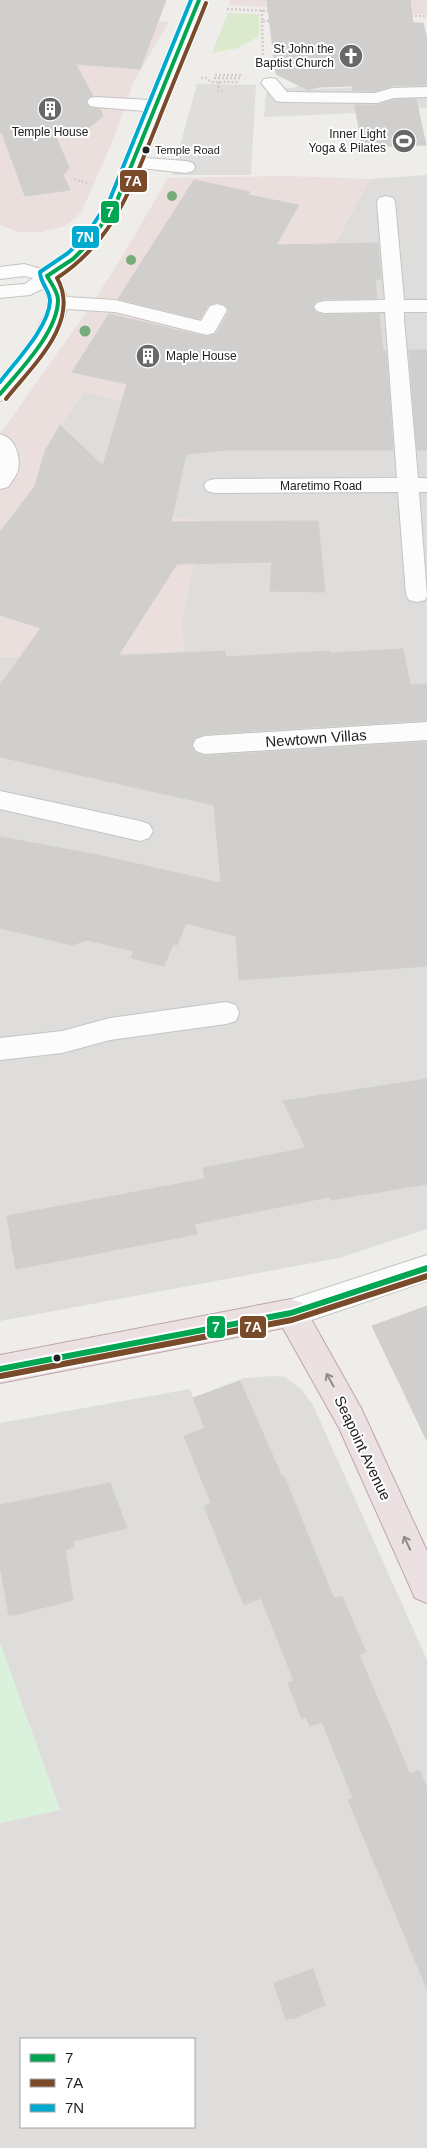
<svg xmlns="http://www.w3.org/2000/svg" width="427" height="2148" font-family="Helvetica,sans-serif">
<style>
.residential{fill:#dedddb;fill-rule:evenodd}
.commercial{fill:#ebdfdd}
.grass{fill:#dbe9cc}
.park{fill:#daf1db}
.parking{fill:#dfdedd}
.building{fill:#d1cfcd;stroke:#d1cfcc}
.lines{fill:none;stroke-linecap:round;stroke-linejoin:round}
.minor-casing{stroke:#c4c4c2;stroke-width:2}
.highway-casing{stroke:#c0a4ab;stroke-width:2}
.path{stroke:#d6cbc9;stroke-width:2.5;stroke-dasharray:2 2;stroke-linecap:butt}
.minor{fill:#fcfcfc;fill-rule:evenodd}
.highway{fill:#ebe1e2;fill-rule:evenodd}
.bus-1-far1-casing{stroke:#fff;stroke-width:6}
.bus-1-casing{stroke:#fff;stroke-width:10}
.bus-2-far1-casing{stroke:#fff;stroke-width:6}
.bus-2-casing{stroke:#fff;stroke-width:10}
.bus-3-casing{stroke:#fff;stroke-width:6}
.bus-1-far1{stroke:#00a651;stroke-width:4}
.bus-1{stroke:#00a651;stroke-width:6}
.bus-2-far1{stroke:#7a4b2a;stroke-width:4}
.bus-2{stroke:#7a4b2a;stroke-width:6}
.bus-3{stroke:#00a9ce;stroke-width:4}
.tree{fill:#77ac7b}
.oneway{stroke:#908b8b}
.bus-dot{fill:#212121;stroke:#fff;stroke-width:2}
.labels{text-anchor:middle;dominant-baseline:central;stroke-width:4;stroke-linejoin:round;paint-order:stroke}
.far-bus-label{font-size:11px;fill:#212121;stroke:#fff;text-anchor:start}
.far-poi-label{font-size:12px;fill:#212121;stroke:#fff;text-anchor:end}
.far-street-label{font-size:12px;fill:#212121;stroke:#fff}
.street-label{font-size:15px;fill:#212121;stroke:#fff}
.line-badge{stroke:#fff;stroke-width:2}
.badge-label{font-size:14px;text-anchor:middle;font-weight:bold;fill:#fff}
</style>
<rect width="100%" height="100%" fill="#eeedea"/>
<path class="residential" d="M427,175V1229L339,1258L0,1321V657L184,651L182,622L202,522L126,509L90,473L92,455L60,425L84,392L234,427L370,179Z
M273,1376L285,1377L301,1389L313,1405L427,1660V2148H0V1823L60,1810L0,1643V1423L190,1389L193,1398L244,1378ZM21,2039H194V2127H21Z"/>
<path class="commercial" d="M230,0H427V14H303L302,9L229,5Z
M0,7L101,18L169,22L134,81L113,140L81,213L65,226L42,232H19L0,225Z
M287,176L370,179L233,427L84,392L61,425L92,455L90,473L127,510L202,521L182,622L184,651L0,657V434L85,314L117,265L168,178Z"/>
<path class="grass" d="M228,13L259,14V36L238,48L212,53Z"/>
<path class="park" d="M0,1643L60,1810L0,1823Z"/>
<path class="parking" d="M197,84L256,85L251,175H172Z
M300,86L306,89L427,86V108L393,109L379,112L264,117L266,93Z"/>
<path class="building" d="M0,0H166L140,69L76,64L93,96L88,97L86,103L90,108L100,109L103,116L87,129L55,134L69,168L63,175L70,190L25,196L0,128Z
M267,0H410L413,23H423L427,39V85L392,86L375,91H353L352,86L319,87L308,90L276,74Z
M416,99L426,145L362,147L355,105H377L394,100Z
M194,180L250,192L248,195L299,205L276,245L378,243L381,279H375L377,298L324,299L316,301L312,307L316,313L324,315L379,314L383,351H386L393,450H225L186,454L171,522L318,521L325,592L270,591L272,562L177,564L118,656L225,651L226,657L330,651V653L403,649L410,685L427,684V720L205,734L194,738L191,746L195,753L205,756L427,742V966L239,980L236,936L186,923L177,945L173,944L164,966L131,958L134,951L87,940L72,945L0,928V837L93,854L221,883L214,805L0,757V685L41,628L0,615V532L35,486L45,451L60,425L103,466L127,384L72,372L109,314L207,337L216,334L229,311L226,305L216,302L208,305L200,319L118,299Z
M409,350H427V450H417Z
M427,1079V1184L331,1200L329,1197L194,1224L197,1234L16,1269L7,1216L205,1179L203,1168L306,1148L283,1101Z
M427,1306V1441L372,1326Z
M240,1381L282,1477L284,1476L334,1599L342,1596L366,1652L359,1655L410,1774L419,1770L427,1788V1989L348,1800L353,1798L322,1722L310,1726L306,1717L302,1719L288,1683L294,1681L261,1598L244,1605L204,1506L211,1503L184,1436L205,1428L193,1398Z
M110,1483L127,1528L73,1541L74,1547L65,1550L73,1600L9,1616L0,1565V1505Z
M313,1969L325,2005L292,2019L291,2018L286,2020L274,1983Z"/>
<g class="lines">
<g class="minor-casing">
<path id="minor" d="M191,0H207L145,158L186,161L193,163L195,167L193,171L186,173L141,168C124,213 97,251 58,278L67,297L115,300L201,321L210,306L217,304L224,306L227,310L214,333L207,335L115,312L67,309C57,342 28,371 7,399L0,401V380L35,334L47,310L48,300L44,288L30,295L0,298V286L25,284L33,278L24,276L0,279V267L24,264L45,270C104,229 120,174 145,111L96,107L90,106L87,102L90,98L96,97L149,100Z
M270,78L276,79L287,92L375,93L392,88L427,87V97L394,98L377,103L282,102L276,101L261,83L264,79Z
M386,196L393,198L395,202L404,300H427V312H404V319L418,478H427V492H419L427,596L425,600L417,602L409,600L406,594L398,492L215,493L207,491L204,486L207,481L215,479L397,478L385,312L324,313L317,311L314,307L317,303L324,301L385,300L377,202L379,198Z
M0,434C15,438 21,455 18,470C17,475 11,482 8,487L0,489Z
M427,722V740L205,754L196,751L193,745L196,739L205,736Z
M0,791L140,821L149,824L153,831L149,838L140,841L0,809Z
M226,1002L236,1005L239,1013L236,1021L226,1024L110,1040L62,1053L0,1060V1038L62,1031L110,1018Z
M427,1255V1281L291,1327L280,1323L276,1313L280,1303Z"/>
</g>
<g class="highway-casing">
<path id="highway" d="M291,1299L302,1303L361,1408L427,1551V1603L415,1598L339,1428L283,1328L0,1383V1355Z"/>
</g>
<path class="path" d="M227,9L294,12V16H427
M262,10V21H323L322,16
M262,21L263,56
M48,68L66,76L81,79
M201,78H206L211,82H238
M240,78H215V75H242
M219,82L218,91H225
M0,132H2
M74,179L90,184"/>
<use href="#minor" class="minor"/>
<use href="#highway" class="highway"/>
<g class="bus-1-far1-casing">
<path id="bus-1-far1" d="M0,394C19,371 58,332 58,300C58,292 51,283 47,276L73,259L90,242L116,203L199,0"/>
</g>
<g class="bus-1-casing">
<path id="bus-1" d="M0,1369L291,1313L427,1268"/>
</g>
<g class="bus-2-far1-casing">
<path id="bus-2-far1" d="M6,399C31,367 82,322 57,278C115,240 132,185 157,124C173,83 190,43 206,3"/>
</g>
<g class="bus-2-casing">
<path id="bus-2" d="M1,1376L292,1320L427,1276"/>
</g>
<g class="bus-3-casing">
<path id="bus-3" d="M0,382C16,361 49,327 50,301C50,290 40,283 40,272L68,253L85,237L110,199L191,0"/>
</g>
<use href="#bus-1-far1" class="bus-1-far1"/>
<use href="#bus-1" class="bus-1"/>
<use href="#bus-2-far1" class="bus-2-far1"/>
<use href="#bus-2" class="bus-2"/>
<use href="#bus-3" class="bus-3"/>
</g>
<g class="tree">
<circle cx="172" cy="196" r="5"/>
<circle cx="131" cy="260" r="5"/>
<circle cx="85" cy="331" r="5.5"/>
</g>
<defs><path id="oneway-shaft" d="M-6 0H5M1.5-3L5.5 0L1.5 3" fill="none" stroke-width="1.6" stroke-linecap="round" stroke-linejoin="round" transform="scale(1.25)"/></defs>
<g class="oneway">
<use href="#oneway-shaft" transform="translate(330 1380) rotate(-119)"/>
<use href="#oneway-shaft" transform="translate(407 1543) rotate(-115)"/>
</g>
<defs>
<g id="church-disc" transform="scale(1.25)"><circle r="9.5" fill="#696867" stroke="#fff"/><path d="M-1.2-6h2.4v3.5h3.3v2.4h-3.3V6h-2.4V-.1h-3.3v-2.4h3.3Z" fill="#fff"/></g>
<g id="building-disc" transform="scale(1.25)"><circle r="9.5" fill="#696867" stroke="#fff"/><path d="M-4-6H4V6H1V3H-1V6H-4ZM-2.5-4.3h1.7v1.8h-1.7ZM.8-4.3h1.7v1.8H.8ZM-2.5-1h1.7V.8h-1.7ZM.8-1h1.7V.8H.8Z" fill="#fff"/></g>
<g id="stadium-disc" transform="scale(1.25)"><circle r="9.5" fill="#696867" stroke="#fff"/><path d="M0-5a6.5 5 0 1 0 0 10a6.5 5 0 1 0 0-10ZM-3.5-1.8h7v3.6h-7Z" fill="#fff"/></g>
</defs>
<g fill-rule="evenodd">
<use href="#church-disc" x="351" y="56"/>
<use href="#building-disc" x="50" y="109"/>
<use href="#stadium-disc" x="404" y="141"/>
<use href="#building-disc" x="148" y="356"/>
</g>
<g class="bus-dot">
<circle cx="146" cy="150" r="4.5"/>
<circle cx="57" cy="1358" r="4.5"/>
</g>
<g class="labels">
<g class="far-bus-label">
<text x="155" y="150">Temple Road</text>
</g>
<g class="far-poi-label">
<text x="334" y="49">St John the<tspan x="334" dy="14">Baptist Church</tspan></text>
<text x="50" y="132" text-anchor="middle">Temple House</text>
<text x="386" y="134">Inner Light<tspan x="386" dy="14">Yoga &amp; Pilates</tspan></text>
<text x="166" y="356" text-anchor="start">Maple House</text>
</g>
<g class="far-street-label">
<text x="321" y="486">Maretimo Road</text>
</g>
<g class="street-label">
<text transform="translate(316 738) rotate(-4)">Newtown Villas</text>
<text transform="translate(363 1448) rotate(65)">Seapoint Avenue</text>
</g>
</g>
<g class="line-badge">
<rect x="119" y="169" width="29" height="24" rx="5" fill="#7a4b2a"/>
<rect x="100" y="200" width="20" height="24" rx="5" fill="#00a651"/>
<rect x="71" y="225" width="29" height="24" rx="5" fill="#00a9ce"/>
<rect x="206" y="1315" width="20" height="24" rx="5" fill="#00a651"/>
<rect x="239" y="1315" width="28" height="24" rx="5" fill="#7a4b2a"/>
</g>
<g class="badge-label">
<text x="133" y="186">7A</text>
<text x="110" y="217">7</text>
<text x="85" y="242">7N</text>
<text x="216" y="1332">7</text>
<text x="253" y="1332">7A</text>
</g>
<rect x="20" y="2038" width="175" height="90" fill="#ffffff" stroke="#a6a6a6"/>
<rect x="30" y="2054" width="25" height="8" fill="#00a651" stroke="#a6a6a6"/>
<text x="65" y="2063" font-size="15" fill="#212121">7</text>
<rect x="30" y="2079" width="25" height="8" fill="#7a4b2a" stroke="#a6a6a6"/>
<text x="65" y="2088" font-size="15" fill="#212121">7A</text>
<rect x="30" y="2104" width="25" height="8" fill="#00a9ce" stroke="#a6a6a6"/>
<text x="65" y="2113" font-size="15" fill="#212121">7N</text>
</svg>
